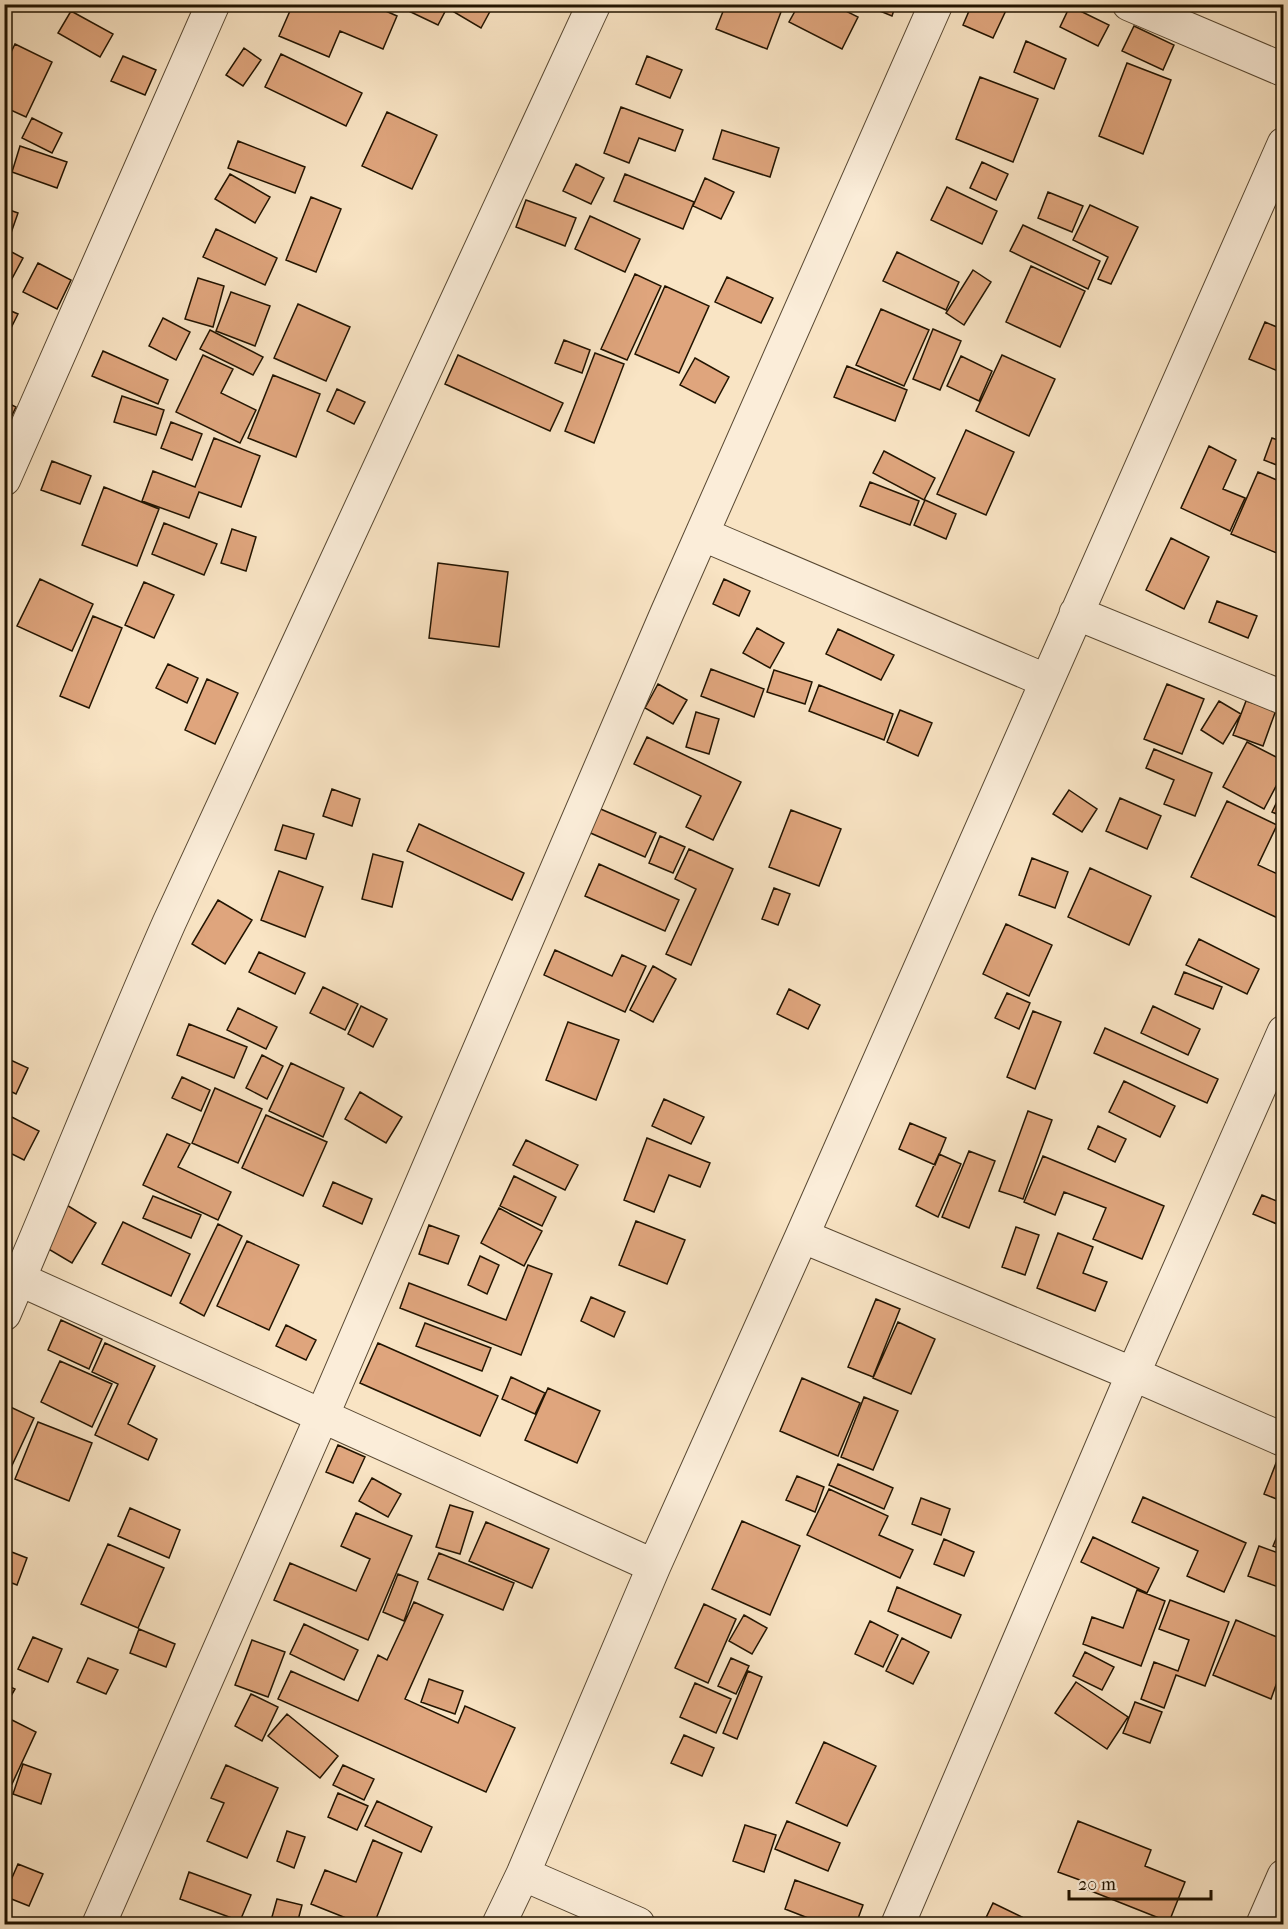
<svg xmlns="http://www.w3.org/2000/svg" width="1288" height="1929" font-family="'IM FELL French Canon',serif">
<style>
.building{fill:#dfa57d;stroke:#221401;stroke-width:1.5}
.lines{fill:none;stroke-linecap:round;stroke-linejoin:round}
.minor-casing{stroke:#584832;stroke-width:35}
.minor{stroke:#fbedd9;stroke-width:33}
</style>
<rect width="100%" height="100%" fill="#f9e4c4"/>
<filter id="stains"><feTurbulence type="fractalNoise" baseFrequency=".00333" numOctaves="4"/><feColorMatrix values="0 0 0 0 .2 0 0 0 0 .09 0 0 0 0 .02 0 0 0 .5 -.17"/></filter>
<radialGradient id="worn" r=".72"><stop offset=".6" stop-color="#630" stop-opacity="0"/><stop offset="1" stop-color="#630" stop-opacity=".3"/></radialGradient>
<path class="building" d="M4,4L11,6L4,18Z
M293,4H370L397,16L383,49L340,31L329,57L279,36Z
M394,4H449L438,25Z
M459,4H494L481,28L454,12Z
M726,4H784L767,49L716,29Z
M799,4H832L858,17L842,49L789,22Z
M863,4H896L892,16Z
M972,4H1009L993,38L963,25Z
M1070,6L1109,25L1098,46L1060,27Z
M71,11L113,34L100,57L58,33Z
M1134,26L1174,45L1163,70L1122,51Z
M1026,41L1066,59L1054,89L1014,72Z
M15,44L52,62L26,117L4,107V67Z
M244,48L261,60L243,86L226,75Z
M281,54L362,93L346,126L265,87Z
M123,56L156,70L145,95L111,81Z
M647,56L682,70L670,98L636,84Z
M1127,63L1171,80L1143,154L1099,136Z
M980,77L1038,99L1013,162L956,139Z
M621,107L683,130L675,151L639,138L629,163L604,153Z
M387,112L437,135L412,189L362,166Z
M32,118L62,133L52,153L22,138Z
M722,130L779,148L770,177L713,159Z
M238,141L305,167L295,193L228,168Z
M20,146L67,162L57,188L12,172Z
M982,162L1008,174L996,200L970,188Z
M576,164L604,178L591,204L563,191Z
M230,174L270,197L255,223L215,199Z
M625,174L694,202L683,229L614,201Z
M705,178L734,192L721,219L693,206Z
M947,187L997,211L982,244L931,220Z
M1048,192L1083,206L1072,232L1038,218Z
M311,197L341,209L316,272L286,260Z
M526,200L576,218L565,246L516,227Z
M1090,205L1138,227L1111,284L1098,279L1108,257L1073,240Z
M4,208L18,213L10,236L4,233Z
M590,216L640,239L625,272L575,249Z
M1023,225L1100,261L1088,289L1010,251Z
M216,229L277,258L265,285L203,257Z
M4,248L23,258L8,286L4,284Z
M897,252L959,282L946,310L883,281Z
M38,263L71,280L57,309L23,292Z
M1031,266L1085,291L1060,347L1006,322Z
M973,270L991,282L964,325L946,313Z
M635,274L661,286L627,360L601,349Z
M727,277L773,298L761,323L715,302Z
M198,278L224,286L213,327L185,319Z
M665,286L709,306L679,373L635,354Z
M231,292L270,306L255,346L216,331Z
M298,304L350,327L326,381L274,358Z
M4,308L18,314L5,340H4Z
M881,309L929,330L904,386L856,365Z
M163,318L190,332L176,360L149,346Z
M1265,322L1284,330V357L1278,371L1249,359Z
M933,329L961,341L940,390L913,379Z
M210,330L263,357L253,375L200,349Z
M564,340L590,350L582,373L555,363Z
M103,351L168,380L158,404L92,376Z
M595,353L624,364L594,443L565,431Z
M203,355L233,369L221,393L256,410L240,443L176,412Z
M458,355L563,403L550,431L445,384Z
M1002,355L1055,379L1029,436L976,411Z
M961,356L992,371L979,401L947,386Z
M695,358L729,377L715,403L680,385Z
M847,366L907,390L895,421L834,397Z
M273,375L320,394L296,457L248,438Z
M337,389L365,402L354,424L327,411Z
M122,396L164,410L156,435L114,422Z
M4,401L16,407L4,432Z
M171,422L202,434L192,460L161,448Z
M966,430L1014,452L986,515L937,494Z
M214,438L260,456L241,507L199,492L189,518L142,501L153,471L195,487Z
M1272,438L1284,442V468L1264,460Z
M1209,446L1236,460L1223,489L1245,498L1230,531L1181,508Z
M884,451L935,478L924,500L873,473Z
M52,461L91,476L80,504L41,490Z
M1258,472L1284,483V510L1279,521L1284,523V556L1231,534Z
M870,482L919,501L910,525L860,506Z
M104,487L159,509L137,566L82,545Z
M925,500L956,514L946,539L914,525Z
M164,523L217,544L204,575L152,554Z
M232,529L256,537L246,571L221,563Z
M1171,538L1209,557L1184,609L1146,590Z
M438,563L508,572L499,647L429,638Z
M40,579L93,604L72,651L17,626Z
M724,579L750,591L739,616L713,604Z
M144,582L174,595L154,638L125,625Z
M1217,601L1257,616L1248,638L1209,622Z
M93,616L122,628L89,708L60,696Z
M757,628L784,643L770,668L743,653Z
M838,629L894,655L881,680L826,654Z
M168,664L198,678L187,703L156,688Z
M711,669L764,689L754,717L701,696Z
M774,670L812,682L805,704L767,692Z
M207,679L238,693L215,744L185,730Z
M658,684L687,700L673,724L645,708Z
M1167,684L1204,699L1182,754L1144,739Z
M819,685L893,714L884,740L809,711Z
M1219,701L1241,714L1223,744L1201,730Z
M1246,701L1276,710L1263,746L1233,735Z
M900,710L932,723L918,756L887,742Z
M696,712L719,719L709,754L686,747Z
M647,737L741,782L713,840L686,827L701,796L634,764Z
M1247,742L1284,761V771L1264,809L1223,787Z
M1154,749L1212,773L1195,816L1164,804L1174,780L1146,768Z
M1284,787V817L1272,812Z
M332,789L360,799L352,826L323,816Z
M1069,790L1097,809L1082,832L1053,814Z
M1120,798L1161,816L1147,849L1106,831Z
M1227,801L1277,825L1258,865L1284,877V921L1191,877Z
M596,807L656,833L645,857L586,831Z
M791,810L841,829L819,886L769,867Z
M419,824L524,873L512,900L407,851Z
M283,825L314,834L306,859L275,850Z
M660,836L685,847L673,873L649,863Z
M689,849L733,869L691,965L666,954L696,889L675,879Z
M373,854L403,862L392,907L362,899Z
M1032,858L1068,872L1055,908L1019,895Z
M599,864L679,900L665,931L585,896Z
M1090,868L1151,896L1129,945L1068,917Z
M279,871L323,887L305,937L261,920Z
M774,888L790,894L778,925L762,919Z
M218,900L252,920L225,964L192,944Z
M1006,924L1052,945L1029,996L983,974Z
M1199,939L1259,969L1247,994L1186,965Z
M555,950L612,976L622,955L646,966L625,1012L544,975Z
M259,952L305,973L295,994L249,972Z
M653,966L676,979L653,1022L630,1010Z
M1184,972L1222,987L1213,1009L1175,994Z
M323,987L358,1004L345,1030L310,1013Z
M789,989L820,1005L808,1029L777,1014Z
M1007,993L1030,1003L1019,1029L995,1018Z
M361,1006L387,1019L373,1047L348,1034Z
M1153,1006L1200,1029L1188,1055L1141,1033Z
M238,1008L277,1027L266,1049L227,1030Z
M1033,1011L1061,1022L1035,1089L1007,1077Z
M568,1022L619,1040L596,1100L546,1080Z
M189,1024L247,1047L234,1078L177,1055Z
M1105,1028L1218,1079L1207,1103L1094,1053Z
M262,1055L283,1066L267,1099L246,1088Z
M4,1057L28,1068L16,1094L4,1088Z
M291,1063L344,1088L323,1137L269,1111Z
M182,1077L210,1090L201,1111L172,1098Z
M1124,1081L1175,1106L1160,1137L1109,1112Z
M215,1088L262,1109L238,1163L192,1143Z
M360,1092L402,1117L386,1143L345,1119Z
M664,1099L704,1117L691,1144L652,1126Z
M1028,1111L1052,1120L1023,1199L999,1191Z
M4,1113L39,1131L24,1160L4,1150Z
M266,1115L327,1142L303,1196L242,1168Z
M910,1123L946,1138L935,1165L899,1149Z
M1098,1126L1126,1139L1115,1162L1088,1149Z
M167,1134L190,1144L178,1167L231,1192L218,1220L143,1185Z
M647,1138L710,1163L700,1187L669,1175L654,1212L624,1200Z
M526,1140L578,1165L565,1190L513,1165Z
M969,1151L995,1161L969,1228L942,1217Z
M939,1154L961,1164L938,1217L916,1206Z
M1043,1156L1164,1206L1142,1259L1093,1239L1106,1208L1064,1192L1055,1215L1024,1202Z
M514,1176L556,1197L542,1226L500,1206Z
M333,1182L372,1199L362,1224L323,1206Z
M1262,1195L1284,1204V1227L1253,1214Z
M153,1196L201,1215L191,1238L143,1218Z
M65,1204L96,1223L72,1263L40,1244Z
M499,1208L542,1231L524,1266L481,1243Z
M636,1221L685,1240L667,1284L619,1265Z
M123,1222L190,1254L171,1296L102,1264Z
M218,1224L242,1236L204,1316L180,1303Z
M429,1225L459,1236L448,1264L419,1254Z
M1016,1227L1039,1235L1025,1275L1002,1267Z
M1058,1233L1093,1247L1083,1273L1107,1282L1095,1311L1037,1288Z
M247,1241L299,1265L269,1330L217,1306Z
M480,1256L499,1265L487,1294L468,1285Z
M528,1265L552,1274L521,1355L400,1308L409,1283L506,1320Z
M591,1297L625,1312L614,1337L581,1321Z
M876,1299L900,1309L873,1377L848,1367Z
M61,1320L102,1339L89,1369L48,1350Z
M898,1322L935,1339L911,1394L873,1378Z
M425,1323L491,1348L482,1371L416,1346Z
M286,1325L316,1340L306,1360L276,1346Z
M105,1343L155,1366L128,1424L157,1439L148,1460L95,1435L118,1384L92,1372Z
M378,1343L498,1396L480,1436L360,1383Z
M60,1361L112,1384L92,1427L41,1402Z
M511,1377L545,1393L535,1414L502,1399Z
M802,1378L860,1403L838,1456L780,1431Z
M548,1388L600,1411L577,1463L525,1440Z
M864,1397L898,1411L873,1470L841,1457Z
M4,1404L34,1418L8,1474L4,1472Z
M38,1422L92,1443L69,1501L15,1479Z
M338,1445L365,1457L353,1483L326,1472Z
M1280,1453L1284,1454V1502L1264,1494Z
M838,1464L893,1488L884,1509L829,1485Z
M797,1476L824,1487L815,1512L786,1500Z
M372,1478L401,1494L388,1517L359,1501Z
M829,1489L888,1516L879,1535L913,1550L900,1578L807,1535Z
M1143,1497L1246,1543L1224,1592L1187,1576L1198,1551L1132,1522Z
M921,1498L950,1509L941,1535L912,1524Z
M450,1505L473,1512L460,1554L436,1547Z
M130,1508L180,1530L169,1558L118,1536Z
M356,1513L412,1536L368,1640L274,1600L290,1563L356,1591L370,1559L341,1546Z
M1284,1520V1550L1273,1546Z
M742,1521L800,1546L770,1615L712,1589Z
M486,1522L549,1549L532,1588L469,1561Z
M1093,1537L1159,1568L1147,1593L1081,1562Z
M944,1539L974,1552L964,1576L934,1564Z
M108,1544L164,1568L138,1628L81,1604Z
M1259,1546L1284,1555V1589L1248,1576Z
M4,1549L27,1558L17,1585L4,1580Z
M439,1553L514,1583L503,1610L428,1579Z
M398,1574L418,1582L404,1621L383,1612Z
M897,1587L961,1615L951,1638L888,1611Z
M1137,1590L1165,1601L1141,1666L1083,1644L1092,1617L1123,1628Z
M1170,1600L1229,1622L1205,1686L1176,1675L1164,1708L1141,1699L1154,1662L1178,1671L1189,1640L1159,1629Z
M414,1602L443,1615L405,1699L458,1723L465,1706L515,1728L486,1792L278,1699L291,1671L358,1701L378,1655L387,1660Z
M704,1604L736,1619L708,1683L675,1668Z
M744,1615L767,1628L752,1654L729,1641Z
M1236,1620L1284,1640V1676L1280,1674L1271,1699L1213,1675Z
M870,1621L898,1635L883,1667L855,1654Z
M304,1624L358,1650L344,1680L290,1654Z
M139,1629L175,1644L166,1667L130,1653Z
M33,1637L62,1649L48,1682L18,1669Z
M902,1638L929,1652L913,1684L886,1671Z
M252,1640L285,1652L268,1697L235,1685Z
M1085,1652L1114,1667L1102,1690L1073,1676Z
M88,1658L118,1670L106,1694L77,1682Z
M731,1658L749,1666L736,1694L718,1686Z
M748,1671L762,1677L737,1739L723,1733Z
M429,1679L463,1691L455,1714L421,1702Z
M1076,1682L1128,1717L1107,1749L1055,1713Z
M695,1683L731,1699L716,1733L680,1717Z
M4,1684L15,1689L4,1708Z
M251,1694L278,1707L262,1741L235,1726Z
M1135,1702L1162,1712L1150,1743L1123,1733Z
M287,1714L338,1756L320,1778L268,1736Z
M8,1718L36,1732L12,1784L4,1780V1725Z
M684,1735L714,1748L702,1776L671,1763Z
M824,1742L876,1766L847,1826L796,1803Z
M23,1764L51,1774L41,1804L13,1794Z
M226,1765L278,1788L247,1858L207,1841L224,1803L211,1798Z
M343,1765L374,1779L364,1800L333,1785Z
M338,1793L368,1806L357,1830L328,1817Z
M377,1801L432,1827L421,1852L365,1826Z
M787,1821L840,1843L828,1871L775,1849Z
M1078,1821L1151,1850L1145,1866L1185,1882L1169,1922L1086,1889L1088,1883L1058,1872Z
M745,1825L776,1835L764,1872L733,1861Z
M287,1831L305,1837L294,1868L277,1861Z
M373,1840L402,1853L374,1924H361L311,1904L325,1870L356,1882Z
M18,1864L43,1874L29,1906L4,1896Z
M189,1872L251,1895L240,1921L180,1899Z
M795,1880L863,1905L856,1924H806L808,1918L785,1909Z
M277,1899L302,1905L297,1924H270Z
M993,1903L1022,1917L1018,1924H983Z
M309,1918L323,1924H306Z"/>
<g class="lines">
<g class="minor-casing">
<path id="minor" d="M1129,4L1284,70
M4,479L213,4
M702,534L1047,681
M1076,613L1284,698
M802,1236L1133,1374L1284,1440
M19,1279L654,1566
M4,1314C60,1184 112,1052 169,923L594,4
M523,1874L638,1924
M99,1924L322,1416L667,613L936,4
M499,1924L523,1874L654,1566L802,1236L1284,144
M898,1924L1133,1374L1284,1032
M1263,1924L1284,1876"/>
</g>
<use href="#minor" class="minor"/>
</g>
<rect width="1288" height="1929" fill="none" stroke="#f9e4c4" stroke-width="24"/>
<rect x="6" y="6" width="1276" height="1917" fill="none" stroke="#221401" stroke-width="3"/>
<rect x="12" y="12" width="1264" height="1905" fill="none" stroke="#221401" stroke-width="1.5"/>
<path d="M1069 1890v9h142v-9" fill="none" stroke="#221401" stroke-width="3"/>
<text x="1078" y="1890" font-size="18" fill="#221401" stroke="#fbedd9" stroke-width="4.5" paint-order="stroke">20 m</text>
<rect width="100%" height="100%" filter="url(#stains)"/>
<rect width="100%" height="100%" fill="url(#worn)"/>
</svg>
